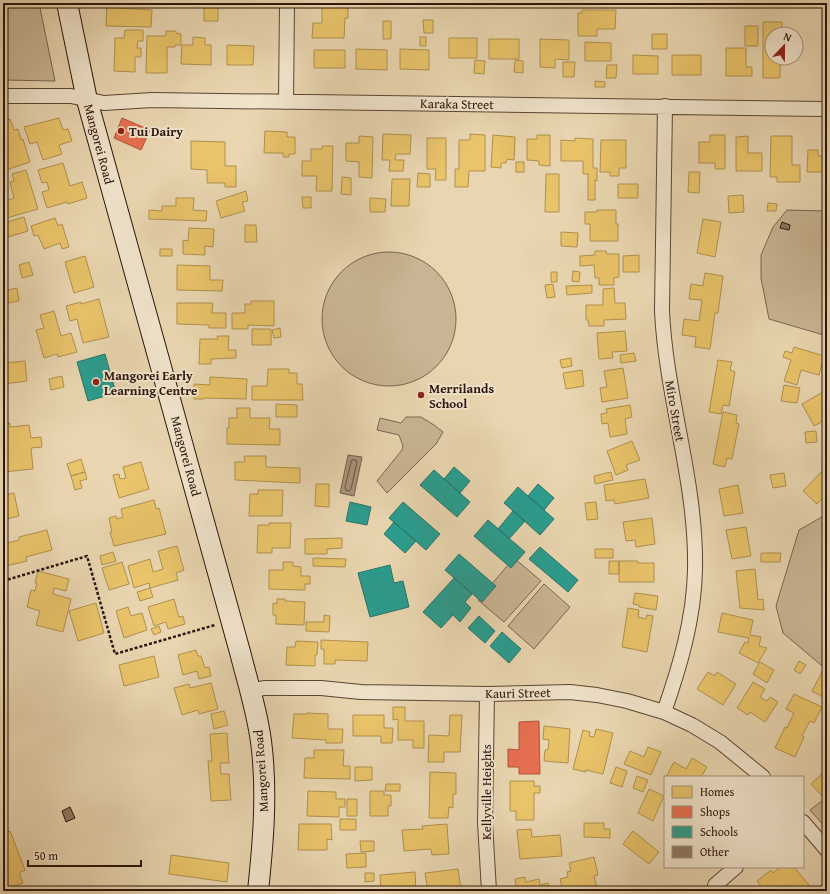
<svg xmlns="http://www.w3.org/2000/svg" width="830" height="894" font-family="'Gentium Book Plus',serif">
<style>
.green{fill:#c9b594;stroke:#7a6550}
.water{fill:#a89478;stroke:#76614c}
.homes{fill:#e9c46a;stroke:#b0904e}
.shops{fill:#e76f51;stroke:#af543c}
.schools{fill:#2a9d8f;stroke:#2a7467}
.lines{fill:none;stroke-linecap:round;stroke-linejoin:round}
.shore{stroke:#6a5442;stroke-width:1}
.building{fill:#8e7961;stroke:#2b150b}
.street-casing{stroke:#5a4534;stroke-width:16}
.secondary-casing{stroke:#2b150b;stroke-width:22}
.path{stroke:#2b150b;stroke-width:2.5;stroke-dasharray:3 2;stroke-linecap:butt}
.street{stroke:#f1e4cc;stroke-width:14}
.secondary{stroke:#f1e4cc;stroke-width:20}
.poi-dot{fill:#8f2418;stroke:#f1e4cc;stroke-width:1.5}
.labels{text-anchor:middle;dominant-baseline:central;stroke-width:4;stroke-linejoin:round;paint-order:stroke}
.street-label{font-size:13px;fill:#2b150b;stroke:#f1e4cc}
.poi-label{font-size:13px;font-weight:bold;fill:#2b150b;stroke:#f1e4cc;text-anchor:start}
</style>
<rect width="100%" height="100%" fill="#e9d6b0"/>
<filter id="stains"><feTurbulence type="fractalNoise" baseFrequency=".005" numOctaves="4"/><feColorMatrix values="0 0 0 0 .2 0 0 0 0 .09 0 0 0 0 .02 0 0 0 .5 -.17"/></filter>
<radialGradient id="worn" r=".72"><stop offset=".6" stop-color="#630" stop-opacity="0"/><stop offset="1" stop-color="#630" stop-opacity=".3"/></radialGradient>
<path class="green" d="M3,3H39L55,81L3,80Z
M827,158V336L769,319L761,278V255L773,227L787,210L826,211Z
M322 319a67 67 0 1 1 134 0a67 67 0 1 1-134 0Z
M406,417H421L434,425L443,432L436,444L387,493L377,481L402,450L403,446L399,435L377,430L380,418L401,423Z
M827,514V670L783,633L776,606L799,530Z
M514,558L541,581L504,622L478,600Z
M544,584L570,607L534,649L508,626Z
M827,797V829L810,810Z"/>
<path class="water" d="M348,455L362,457L354,496L340,493Z"/>
<path class="homes" d="M107,3H118V8L152,10L151,27L106,26Z
M204,3H218V21H204Z
M322,3H348V18H345L344,38H312L313,23H322Z
M582,10H616L615,29H597V36H578V13H582Z
M423,20H433V33H424Z
M383,21H391V39H383Z
M763,22H782V34H772V58H782V65H780V78H763Z
M745,26H758V46H745Z
M125,30H143V41H138L137,48H141V57H135V72L114,71L115,38H124Z
M166,31H176V33L181,34V45H175V47H167V73H146L147,36H166Z
M652,34H667V49H652Z
M193,37L205,38V45H211V65L181,64L182,45H193Z
M420,37H426V46H420Z
M449,38H477V58H449Z
M489,39H519V59H489Z
M540,39L569,40V60L555,59V68L540,67Z
M585,42L611,43V61H585Z
M227,45L254,46L253,65H227Z
M726,48H746V67H752V76H726Z
M356,49L387,50V70L356,69Z
M400,49L429,50V70L400,69Z
M314,50H345V68H314Z
M633,55L658,56V74H633Z
M672,55H701V75H672Z
M475,60L485,61L484,74L474,73Z
M515,60L523,61V73L514,72Z
M563,62H575L574,77H563Z
M607,65H617L616,78H606Z
M595,81L605,82V87H595Z
M59,118L63,130L68,129L72,141L59,145L62,154L43,160L37,142L30,144L24,127Z
M10,119L14,130L18,129L21,140L23,139L30,162L3,171V153L6,152L3,141V121Z
M265,131L287,132V137H295V154H289V157H283V153H264Z
M383,134L411,135L410,154H396L395,160H404L403,171H389L390,160H382Z
M470,134L485,135V171H469L468,187H455V169H459V140H470Z
M493,135L515,137L514,160L507,159L506,163H501V168L491,167Z
M537,135H550V166L539,165V161L527,160V139H537Z
M710,135H725V169H715V163H699V142H710Z
M359,136L373,137L372,178L359,177V162L346,161V143H359Z
M748,136V153H762V171H736V137Z
M771,136H792V165H800V182H777V177H770Z
M427,138H446V180H435L436,169H427Z
M575,138L593,139V168H597V181L595,180V200H588V174H583V161H561V140L575,141Z
M601,140H626V168H619V176H610V172H600Z
M191,141L225,142V166H236V187H225V183H207V170L191,169Z
M322,146H333L332,191H316L317,176H302V161H311V149H322Z
M808,150H818V156H827V172H807Z
M516,162H524V172H516Z
M63,163L70,186L82,182L87,198L68,204L67,202L47,208L42,192L49,190L47,182L42,183L38,170Z
M26,170L38,209L3,219V202L14,198L10,182L14,181L12,174Z
M689,172H700L699,193L688,192Z
M418,173L430,174V187H417Z
M546,174H559V212H545Z
M342,177L351,178V195L341,194Z
M392,179H410L409,206H391Z
M618,184H638V198H618Z
M246,191L248,201L242,202L245,211L221,218L216,201Z
M743,195L744,212L729,213L728,196Z
M302,197H311V208H303Z
M176,198H194L193,210L207,211L206,221L149,219V210L162,211V206H176Z
M370,198L386,199L385,212H370Z
M768,203L777,204L776,211H767Z
M597,210H616V224H618V241H590V224H585V212H597Z
M24,217L28,231L8,237L4,223Z
M55,218L58,226L62,224L69,247L62,249L60,243L44,249L38,235L34,236L31,226Z
M703,219L721,222L715,257L697,253Z
M245,225H256L257,242H245Z
M189,228L214,229L213,247L205,246V255L183,254V240L188,241Z
M561,232L578,233L577,247L561,246Z
M160,249H172V256H160Z
M595,251H606L607,254H619V277L614,278V285H599V278H595L594,265L580,266V256L595,255Z
M639,255V272H623V256Z
M85,256L94,287L74,293L65,262Z
M29,262L33,275L22,278L19,265Z
M177,265L210,266V280H223L222,291L177,290Z
M573,271L580,272L579,282L572,281Z
M551,272H557V282H551Z
M705,273L723,276L718,313H715L710,349L695,347L696,337L682,335L684,319L699,321L702,300L689,299L691,284L703,286Z
M553,284L555,297L547,298L545,285Z
M592,285V293L567,295L566,286Z
M17,288L19,301L3,304V291Z
M614,288L615,303H625L626,319L604,320V326H589L588,320H586V305H603V289Z
M99,299L109,337L83,343L77,319L70,321L66,306L81,302V304Z
M251,301H274V326L248,325V329H232V313H245V304H251Z
M177,303H213L212,313H226V328H209V325L177,324Z
M54,311L61,336L71,333L77,352L58,357L57,354L44,358L36,330L44,328L40,315Z
M280,328L281,337L274,338L272,330Z
M252,329H271V345H252Z
M625,331L627,351L612,352L613,358L599,359L597,333Z
M217,336H229L228,350H236V358L211,359V364H199L200,339H218Z
M794,347L824,356L819,375L801,370L797,385L784,381L791,360L783,357L785,351L792,353Z
M634,353L636,361L621,363L620,355Z
M571,358L572,366L562,368L560,360Z
M718,360L732,362L730,370L735,372L729,406L723,405L721,414L709,412Z
M25,361L27,381L3,384V363Z
M623,368L628,398L602,402L600,388L607,387L604,371Z
M268,369H289V373H297V384H302L303,400H252V386H267Z
M582,370L584,386L566,389L563,373Z
M62,376L64,387L51,390L49,379Z
M210,377L247,379L246,399L204,398V399H194V384L210,385Z
M784,385L800,388L797,403L781,401Z
M823,392L827,399V407L825,408L827,412V419L814,426L802,404Z
M276,404L297,405V417H276Z
M630,405L632,417L625,419L627,434L610,437L608,423L602,424L601,414L607,413L606,409Z
M237,408H250V418H270L269,429H280V445L227,444V428H229V418H237Z
M723,412L737,415L736,423L739,424L732,459L727,458L725,467L713,464Z
M10,423V427L29,425L31,438L41,437L42,447L31,448L33,469L3,472V424Z
M816,431L817,442L806,443L805,432Z
M632,441L640,460L626,465L628,470L616,475L607,451Z
M244,456H266V467L300,468V483L235,480V462H245Z
M81,459L85,472L71,476L67,464Z
M141,462L149,489L119,498L113,475L119,474L120,479L126,478L123,467Z
M826,467L827,494L817,504L803,491Z
M85,472L87,479L80,481L82,488L75,490L71,476Z
M611,472L613,480L595,484L594,476Z
M784,473L786,486L773,488L770,475Z
M645,479L649,498L615,504L614,500L606,501L604,485Z
M316,484H329V507L315,506Z
M738,485L743,513L724,516L719,489Z
M4,490L5,495L14,493L19,516L3,520Z
M258,490H283L282,516H249L250,494H258Z
M154,500L156,509L159,508L166,534L114,546L110,532H112L109,518L116,516L117,519L123,517L121,509Z
M596,502L598,519L587,520L585,503Z
M652,518L655,544L636,547L635,540L626,541L623,522Z
M269,523H291L290,548H272V553H257L258,525H269Z
M746,527L751,556L732,559L726,530Z
M47,530L52,550L26,557L27,561L6,566L3,554V544L19,540V537Z
M342,538V548L327,549V554H305V539Z
M177,546L184,570L176,573L178,580L150,588L149,583L134,588L128,566L150,559L153,572L163,569L158,551Z
M595,549H613V558H595Z
M113,552L116,561L102,565L100,556Z
M761,553H781L780,562H761Z
M313,558L346,559L345,567L313,566Z
M609,561H619V574H609Z
M619,561H638V563H654V582H619Z
M122,562L129,584L109,590L102,568Z
M283,562H293V566L301,567V576H310V584H305V590L269,589V570H283Z
M755,569L758,600L763,599L764,610L740,608L736,571Z
M38,571L69,579L66,591L54,588L53,594L71,599L63,632L36,625L40,611L27,607L31,590L35,591L37,583H35Z
M150,588L153,597L140,601L137,592Z
M635,593L658,596L656,610L639,607V605L633,604Z
M174,599L179,617L183,616L185,624L168,629L166,622L154,626L148,607Z
M277,599H285V601L305,602L304,625L276,624V615H273V603L277,604Z
M96,603L104,633L78,641L69,611Z
M128,607L131,616L142,613L147,630L124,638L116,611Z
M628,608L639,610L638,617L646,619L647,615L653,616L647,652L622,647Z
M722,613L753,620L750,635L761,637L759,646L767,648L758,663L739,653L745,642L748,643L749,638L718,632Z
M324,615L330,616L329,632L306,631V622H324Z
M159,626L161,632L154,635L151,629Z
M321,640L368,642L367,661L335,660V664H324V649H321Z
M296,641L318,642L317,655H315V666L286,665L287,647H295Z
M196,650L198,656H201L205,668L209,667L211,676L199,679L197,671L183,675L178,655Z
M154,656L159,677L124,686L119,665Z
M799,661L806,665L800,674L794,670Z
M760,662L774,670L767,683L753,674Z
M823,670L827,673L826,699L812,691Z
M708,672L715,676L717,672L736,684L723,705L697,689Z
M753,682L765,689L760,697L767,701L770,697L778,702L765,722L750,712L748,715L737,708Z
M211,683L218,709L199,714L198,710L182,715L174,688L189,684L190,688Z
M794,694L822,707L814,723L810,721L802,736L804,737L795,757L775,748L785,727L787,728L794,713L786,709Z
M393,707H405V721H424V748H413V740H398V719L393,720Z
M224,711L228,725L214,729L211,714Z
M307,713L328,714V729H343L342,743H326V740L292,738L294,714H307Z
M353,715H384V728H393L392,743H381V736H353Z
M450,715H462L460,752H444V762H428L429,735L449,736Z
M544,726L570,729L568,763L544,761L545,750H548L549,740L543,739Z
M596,729L613,733L603,774L586,770V772L573,769L583,730L590,732L589,736L594,737Z
M227,733L229,763H220L221,774H229L231,800L211,801L208,761H212L210,734Z
M648,747L661,752L651,775L624,764L630,751L644,757Z
M314,750H344L343,766H350V779L304,778L305,758H314Z
M692,758L707,767L701,777H666L674,762L686,769Z
M355,767H372V780L355,781Z
M616,767L627,771L622,787L610,783Z
M827,769V798L825,799L811,784Z
M430,772L456,773V794H453V808L449,807L448,818H429Z
M637,776L648,780L643,792L633,788Z
M510,781H534V786H540V793H534V820H516V811H510Z
M386,784H400V791H385Z
M649,789L664,796L653,821L638,813Z
M308,791L336,792V799H345V807H339V817L307,816Z
M370,791H384V795H391V806H388V816H370Z
M347,799H357V816H347Z
M340,819H356V830H340Z
M584,823H604V829H610V838L584,837Z
M299,824H331L332,840L327,839V850H298Z
M447,824L449,854L432,855L431,849L404,851L402,830L423,829L422,826Z
M531,829L532,837L560,835L562,856L520,859L517,830Z
M10,831L25,870L19,873L23,883L8,888L9,891H3V834Z
M633,831L659,852L649,864L623,844Z
M360,841H374V851L361,852Z
M366,853V867L347,868L346,854Z
M171,855L229,863L227,882L169,874Z
M594,857L598,875L594,876L597,888L585,891H563L560,879L568,877L567,872L571,871L569,863Z
M780,867H794L809,885L802,891H765L757,881L771,870L773,873Z
M458,869L461,889L446,891H428L425,873Z
M415,872L416,891H381L380,875Z
M365,873H374V881L365,882Z
M525,877L526,882L539,879L540,885L548,883L550,891H517L515,879Z
M321,888L337,889V891H321Z
M662,888L663,891H635Z"/>
<path class="shops" d="M122,118L150,130L141,150L114,138Z
M539,721L540,774H519V767H508V749L519,750V722Z"/>
<path class="schools" d="M105,354L116,393L88,401L77,362Z
M454,467L470,481L460,493L444,479Z
M434,470L470,502L457,517L420,485Z
M538,484L554,498L544,510L528,496Z
M518,487L554,519L540,535L504,503Z
M350,502L371,507L367,525L346,521Z
M403,502L440,534L426,550L389,518Z
M513,511L525,521L509,539L498,529Z
M488,520L525,552L511,568L474,536Z
M394,522L416,541L405,553L384,534Z
M540,547L578,580L568,592L529,559Z
M459,554L496,586L482,602L445,570Z
M390,565L394,583L403,581L409,607L370,617L358,573Z
M454,578L472,594L465,602L471,608L460,622L453,615L441,628L423,612Z
M479,616L495,631L485,643L468,628Z
M502,632L521,649L509,663L490,646Z"/>
<g class="lines">
<path class="shore" d="M352,460H356L357,462L351,489L349,491L346,490L345,488Z"/>
</g>
<path class="building" d="M782,222L790,225L789,230L780,228Z
M70,807L75,818L66,822L62,811Z"/>
<g class="lines">
<g class="street-casing">
<path id="street" d="M3,96H71L104,103L152,100L827,109
M286,102L287,3
M250,691L264,688H321L361,692L487,694L570,692L597,695L627,701L664,712L692,725L720,742L763,777
M487,694L485,823L489,891
M664,712C680,666 694,619 695,570C697,482 666,398 662,311L665,106
M803,822L827,850
M715,885L736,867"/>
</g>
<g class="secondary-casing">
<path id="secondary" d="M67,3L87,100L240,652C248,684 259,717 262,750C267,797 263,844 258,891"/>
</g>
<path class="path" d="M3,581L87,556L115,654L215,625"/>
<use href="#street" class="street"/>
<use href="#secondary" class="secondary"/>
</g>
<g class="poi-dot">
<circle cx="121" cy="131" r="4"/>
<circle cx="96" cy="382" r="4"/>
<circle cx="421" cy="395" r="4"/>
</g>
<g class="labels">
<g class="street-label">
<text transform="translate(457 104) rotate(1)">Karaka Street</text>
<text transform="translate(99 144) rotate(75)">Mangorei Road</text>
<text transform="translate(675 411) rotate(80)">Miro Street</text>
<text transform="translate(186 456) rotate(75)">Mangorei Road</text>
<text transform="translate(518 693) rotate(-1)">Kauri Street</text>
<text transform="translate(261 771) rotate(-94)">Mangorei Road</text>
<text transform="translate(486 792) rotate(-90)">Kellyville Heights</text>
</g>
<g class="poi-label">
<text x="129" y="131">Tui Dairy</text>
<text x="104" y="375">Mangorei Early<tspan x="104" dy="15">Learning Centre</tspan></text>
<text x="429" y="388">Merrilands<tspan x="429" dy="15">School</tspan></text>
</g>
</g>
<rect width="830" height="894" fill="none" stroke="#e9d6b0" stroke-width="16"/>
<rect x="4" y="4" width="822" height="886" fill="none" stroke="#2b150b" stroke-width="2"/>
<rect x="8" y="8" width="814" height="878" fill="none" stroke="#2b150b"/>
<rect x="664" y="776" width="140" height="92" fill="#f1e4cc" stroke="#a2917f"/>
<rect x="672" y="786" width="20" height="12" fill="#e9c46a" stroke="#a2917f"/>
<text x="700" y="796" font-size="12" fill="#2b150b">Homes</text>
<rect x="672" y="806" width="20" height="12" fill="#e76f51" stroke="#a2917f"/>
<text x="700" y="816" font-size="12" fill="#2b150b">Shops</text>
<rect x="672" y="826" width="20" height="12" fill="#2a9d8f" stroke="#a2917f"/>
<text x="700" y="836" font-size="12" fill="#2b150b">Schools</text>
<rect x="672" y="846" width="20" height="12" fill="#8e7961" stroke="#a2917f"/>
<text x="700" y="856" font-size="12" fill="#2b150b">Other</text>
<g transform="translate(784 46) rotate(22)"><circle r="19" fill="#f1e4cc" stroke="#a2917f"/>
<path d="M0-3L7 15L0 10L-7 15Z" fill="#8f2418"/>
<text y="-6" font-size="11" font-weight="bold" text-anchor="middle" fill="#2b150b">N</text>
</g>
<path d="M28 860v6h113v-6" fill="none" stroke="#2b150b" stroke-width="2"/>
<text x="34" y="860" font-size="12" fill="#2b150b" stroke="#f1e4cc" stroke-width="3" paint-order="stroke">50 m</text>
<rect width="100%" height="100%" filter="url(#stains)"/>
<rect width="100%" height="100%" fill="url(#worn)"/>
</svg>
